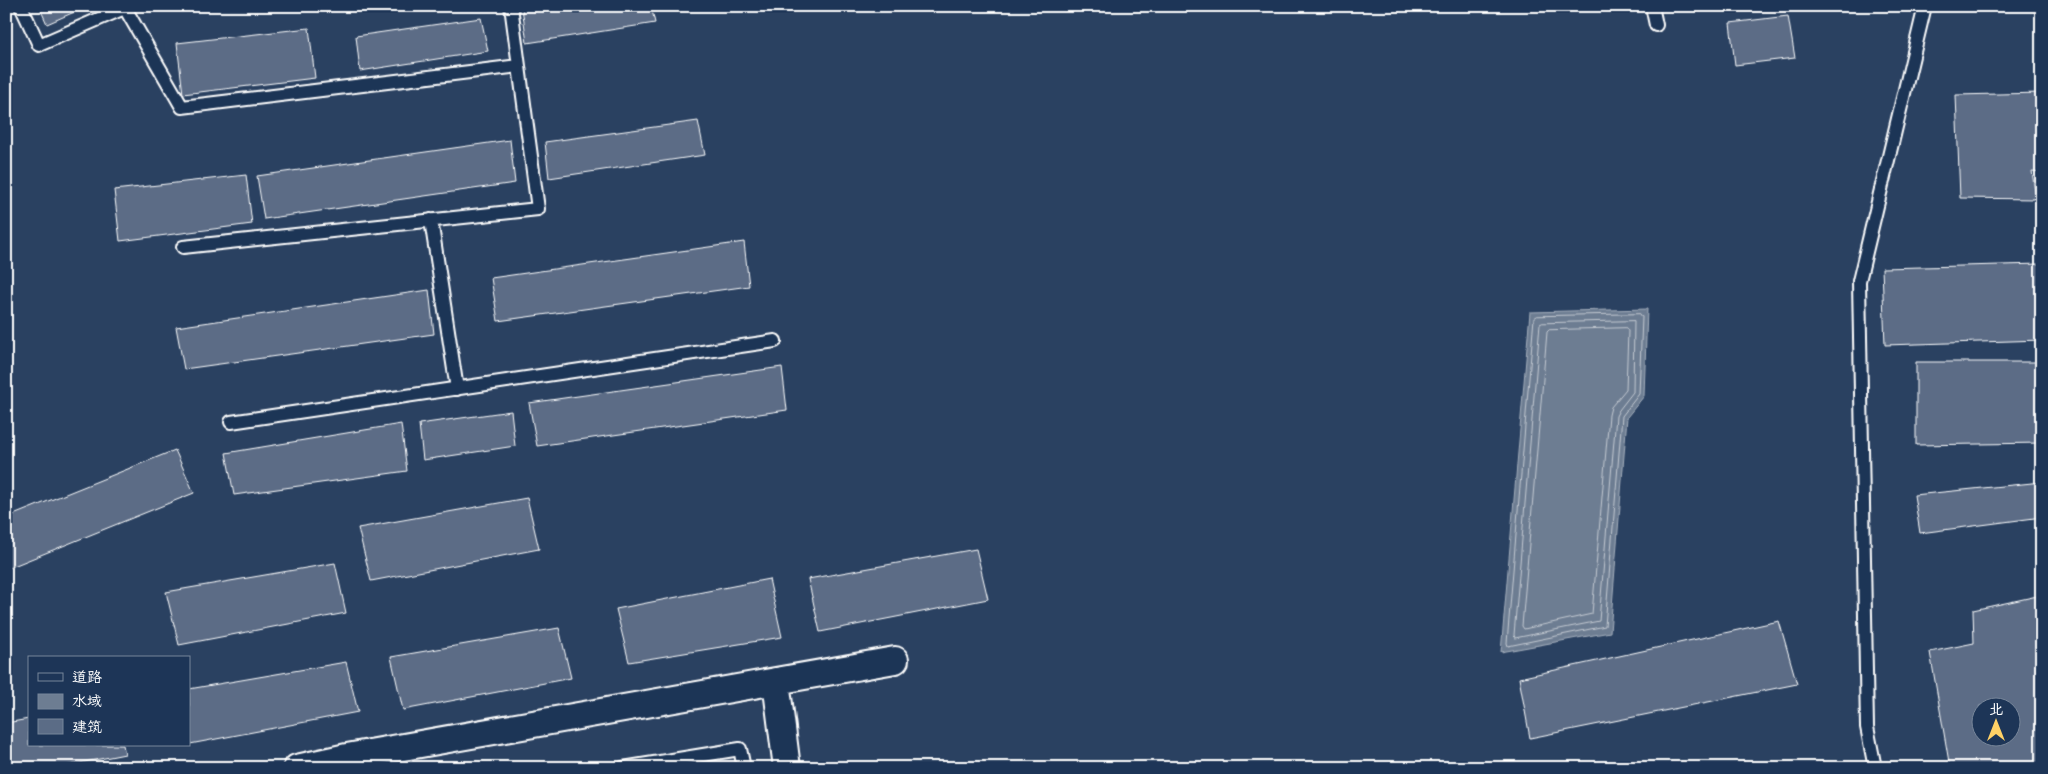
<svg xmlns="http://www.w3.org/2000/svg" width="2048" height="774" font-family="'Playpen Sans','LXGW WenKai TC',sans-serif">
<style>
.water{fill:#6d7d92;stroke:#a7b1be}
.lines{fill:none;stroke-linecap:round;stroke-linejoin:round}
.shore{stroke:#c5cbd3;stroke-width:1}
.building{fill:#5b6c86;stroke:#fff;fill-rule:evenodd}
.lane-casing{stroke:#fff;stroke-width:16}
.street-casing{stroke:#fff;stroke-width:30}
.lane{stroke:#1d3557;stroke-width:12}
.street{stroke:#1d3557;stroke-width:26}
</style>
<rect width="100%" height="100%" fill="#2a4161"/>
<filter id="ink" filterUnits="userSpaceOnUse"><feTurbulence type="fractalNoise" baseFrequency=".02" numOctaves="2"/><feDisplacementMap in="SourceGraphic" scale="10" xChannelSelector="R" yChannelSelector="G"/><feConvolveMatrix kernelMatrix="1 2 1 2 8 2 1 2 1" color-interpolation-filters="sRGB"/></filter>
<g filter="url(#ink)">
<path class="water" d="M1647,309L1644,396L1627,417L1610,632L1501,652L1530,312Z"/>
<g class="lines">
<path class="shore" d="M1640,314L1642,317L1639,394L1622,416L1605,626L1508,646L1507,643L1534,318L1537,316Z
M1634,321L1633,392L1619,410L1616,416L1599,621L1515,638L1514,635L1540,324L1542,323Z
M1626,328L1628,331L1626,389L1611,407L1609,415L1592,614L1524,629L1522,626L1547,332L1549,330Z"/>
</g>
<path class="building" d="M39,6H88L47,24Z
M532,6H651L655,23L527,43L522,8Z
M1788,16L1795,58L1735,65L1730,23Z
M481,18L488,51L360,71L356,36Z
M309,28L315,78L183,94L177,43Z
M2042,93V172L2032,171L2036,199L1960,198L1956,95Z
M698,121L705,155L549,178L545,142Z
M510,140L515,183L264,219L257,176Z
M246,175L252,224L120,241L114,190Z
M744,242L749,286L498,321L491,278Z
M2041,264L2042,340L1885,345L1882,268Z
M429,290L434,334L184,369L176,327Z
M1916,362H2042V443L1916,445Z
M782,367L787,410L537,446L529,403Z
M511,411L515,446L423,460L419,424Z
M401,424L407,471L234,495L226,453Z
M175,450L194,493L6,569V518Z
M2042,482V517L1920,533L1914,495Z
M527,498L539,549L371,581L358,528Z
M976,549L988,599L820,632L808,579Z
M335,563L346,613L179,645L166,592Z
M769,579L782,637L629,662L616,609Z
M2042,595V768H1950L1930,652L1974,643L1973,610ZM1980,706H2010V736H1980Z
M1779,621L1797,684L1530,738L1519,678Z
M559,628L571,678L403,710L391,657Z
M346,662L358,712L190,744L189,689Z
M29,719V745H123L125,754L54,768H6V723Z"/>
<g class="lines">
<g class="lane-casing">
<path id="lane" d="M21,6L39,45L129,6
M1652,6L1656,25
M125,8L182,107L519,66
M431,220L457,389
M183,247L538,209L511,6
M231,422L775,341
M623,768L740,749L744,768
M1875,768L1867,727L1859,281L1925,6"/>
</g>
<g class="street-casing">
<path id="street" d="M776,681L787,768
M297,768L347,757L895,660"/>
</g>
<use href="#lane" class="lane"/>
<use href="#street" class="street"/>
</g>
</g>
<rect width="2048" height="774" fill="none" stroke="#1d3557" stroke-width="25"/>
<rect x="12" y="12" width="2023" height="749" fill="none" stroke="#fff" stroke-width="2" filter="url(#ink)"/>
<rect x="28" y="656" width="162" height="90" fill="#1d3557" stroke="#77869a"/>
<rect x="38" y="673" width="25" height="8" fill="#1d3557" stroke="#77869a"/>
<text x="72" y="682" font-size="15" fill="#ffffff">道路</text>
<rect x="38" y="694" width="25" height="15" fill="#6d7d92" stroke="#77869a"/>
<text x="72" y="706" font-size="15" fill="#ffffff">水域</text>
<rect x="38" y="719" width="25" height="15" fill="#5b6c86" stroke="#77869a"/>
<text x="72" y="732" font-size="15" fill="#ffffff">建筑</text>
<g transform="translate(1996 722)"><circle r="24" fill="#1d3557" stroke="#77869a"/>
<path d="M0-4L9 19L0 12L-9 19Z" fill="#ffd166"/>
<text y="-8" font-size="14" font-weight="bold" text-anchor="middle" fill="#ffffff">北</text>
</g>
</svg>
